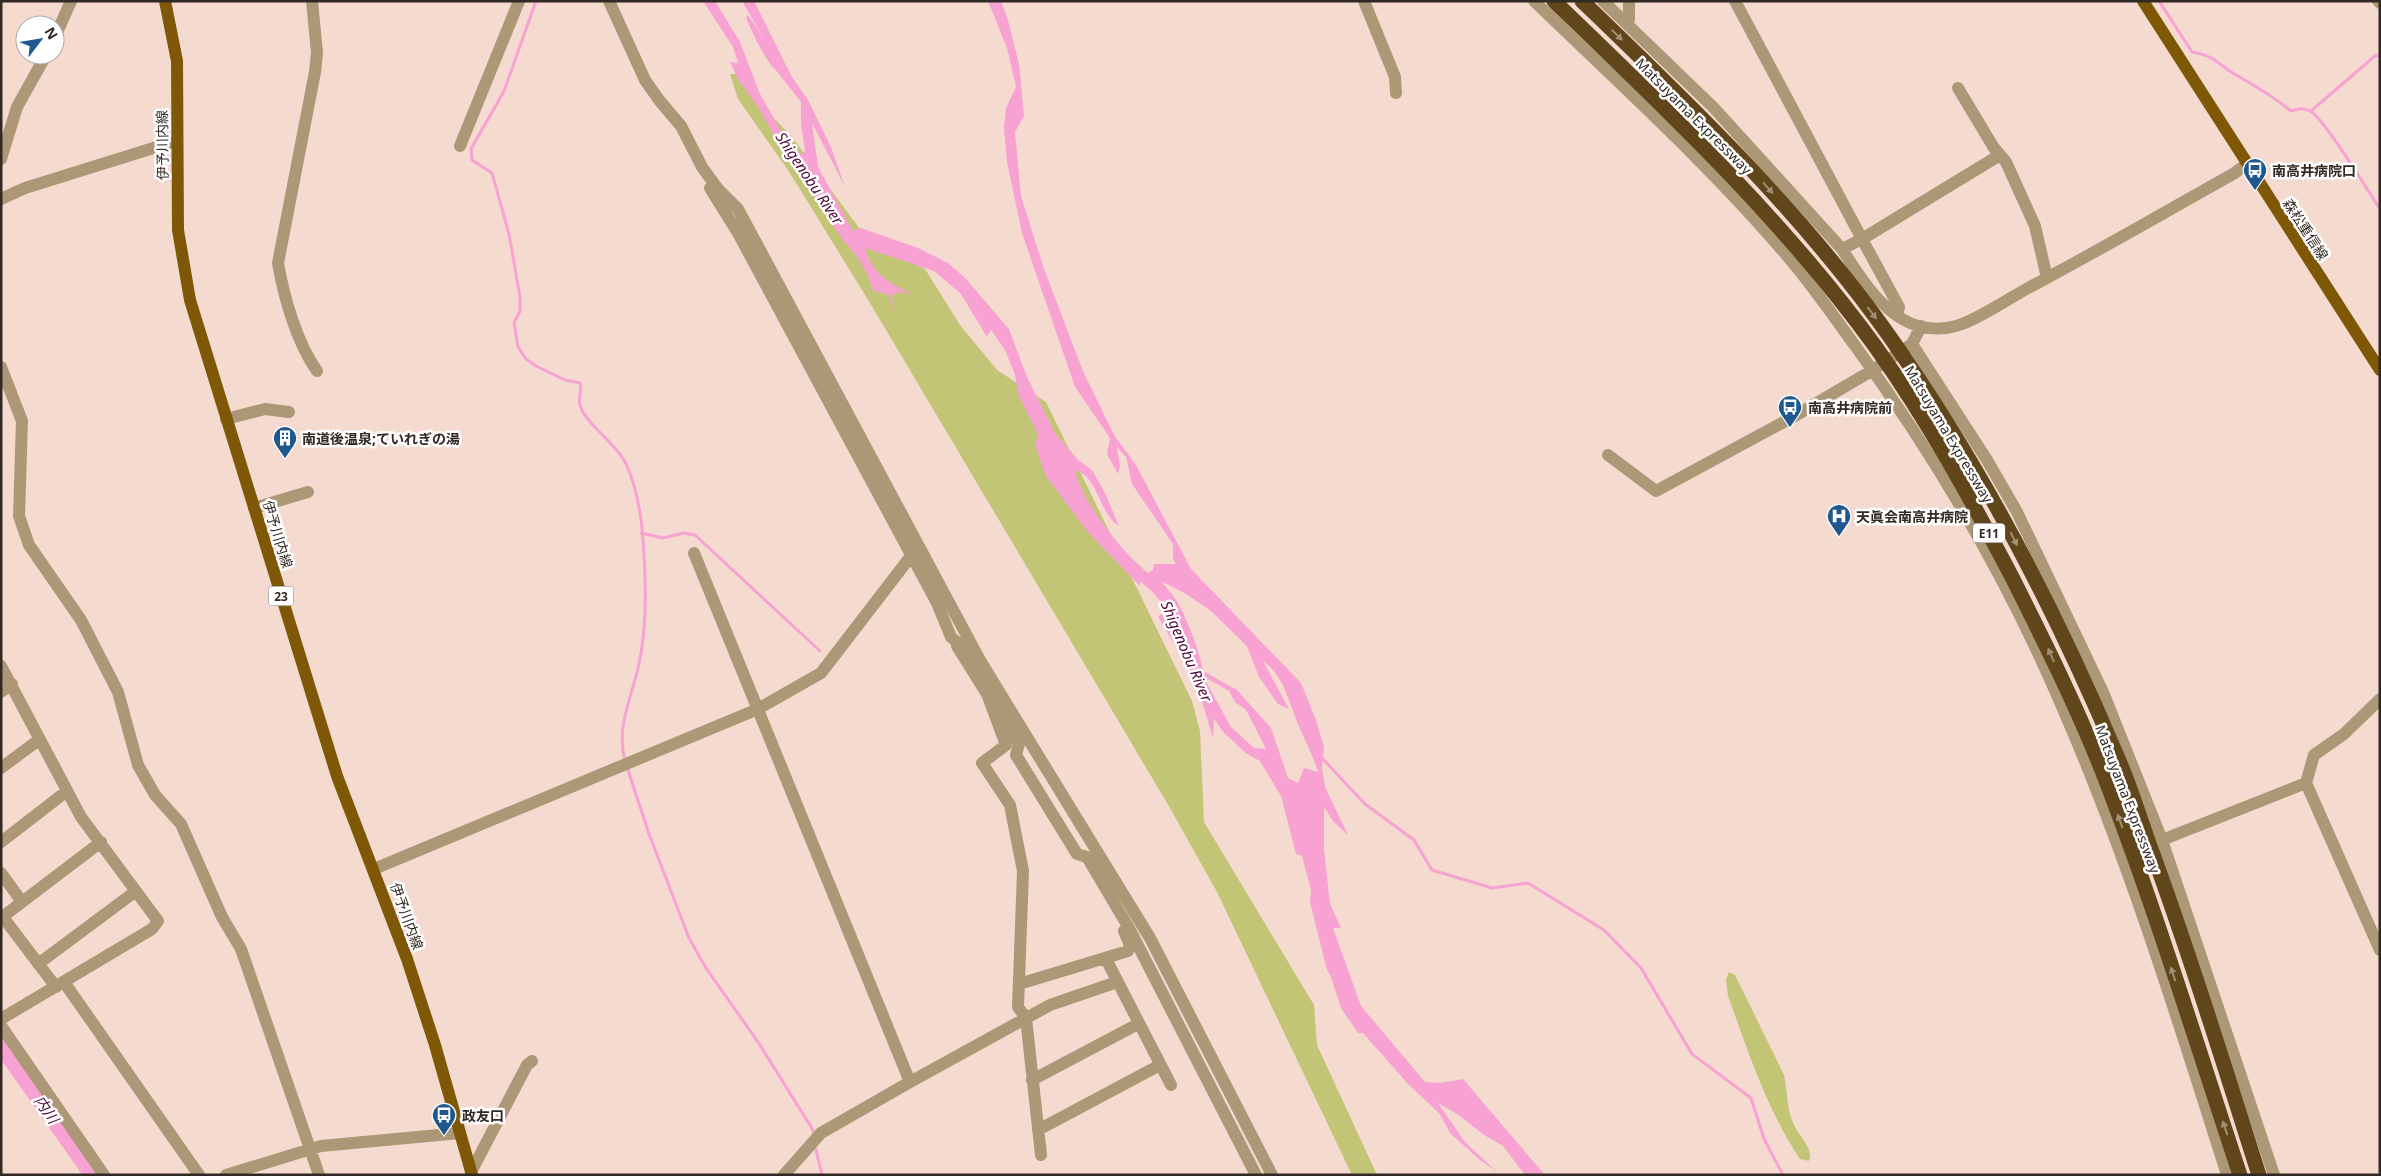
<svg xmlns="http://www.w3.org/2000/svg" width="2381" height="1176" font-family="'Noto Sans','Noto Sans JP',sans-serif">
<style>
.green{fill:#c2c476}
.water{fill:#f7a2d3;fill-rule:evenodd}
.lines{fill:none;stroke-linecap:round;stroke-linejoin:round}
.stream{stroke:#f7a2d3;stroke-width:3}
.river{stroke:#f7a2d3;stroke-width:19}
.minor{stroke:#ac9776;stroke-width:12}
.major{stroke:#7e5807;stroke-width:12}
.highway-bridge{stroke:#60461a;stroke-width:15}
.oneway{fill:#a09076}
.labels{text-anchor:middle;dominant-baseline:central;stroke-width:5;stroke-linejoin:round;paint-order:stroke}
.shield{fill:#fff;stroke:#706866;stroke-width:1}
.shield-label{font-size:12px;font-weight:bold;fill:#322824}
.street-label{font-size:14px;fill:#322824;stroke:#fff}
.poi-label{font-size:14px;font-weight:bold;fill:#322824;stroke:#fff;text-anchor:start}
.water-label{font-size:15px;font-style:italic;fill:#51063a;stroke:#fff}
</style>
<rect width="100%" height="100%" fill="#f5dbcf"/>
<path class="green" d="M730,74H739L745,88L792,137L862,232L895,254L925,269L960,325L997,370L1046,402L1192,701L1200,731L1204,822L1314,1005L1317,1045L1377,1175H1352L1217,892L1170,808L873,308L790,173L738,99Z
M1729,972L1735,975L1784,1075C1788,1092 1786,1109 1794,1125C1799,1136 1814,1149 1809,1161L1800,1159C1767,1110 1748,1051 1728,996L1726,980Z"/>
<path class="water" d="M703,1H715L740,42L760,94L791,148H796L801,155L805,150L801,124V102L775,69C768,65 749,27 746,17L748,15L764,39L742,1H754L792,77L808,100L831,147L845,187L812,123L818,167L853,231L861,228L918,248L948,263L966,279L1009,329L1027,377L1055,433L1078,460L1092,470L1105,493L1119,526C1098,513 1100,478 1075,470C1082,502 1122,552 1148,573L1153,570L1154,564H1176L1173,558V544L1132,484L1126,457L1117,447L1120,467L1118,474L1107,454L1110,438L1075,387L1022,233L1007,162L1004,127L1006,108L1016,87L1007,48L988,1H1001L1008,20L1019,64L1024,116L1015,132L1021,196L1044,269L1083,371L1114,435L1136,465L1191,569L1301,683L1316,720L1324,747L1322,768L1325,787L1348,835L1333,821L1324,807V849L1330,904L1341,928H1333L1361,1006L1425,1082L1440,1083L1463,1079L1545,1175H1525L1503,1146L1484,1135L1457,1114L1438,1103L1465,1142L1497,1172L1480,1160L1450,1133L1439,1113L1408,1084L1363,1033H1358L1341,1008L1331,977L1327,970L1310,902L1311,890L1302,856L1296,854L1281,796L1260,761L1247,754L1224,733L1214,719L1213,738C1205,711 1198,685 1185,660C1176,645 1166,632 1158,616L1164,613C1163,599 1150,589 1140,582V586L1088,532L1046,476L1035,445L1038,434L1018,394L1015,375L1005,350L991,330L987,337L961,294L934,271L865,248C871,273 891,285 913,294L899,292L891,296L896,315L888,294L873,291L868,275L857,257L840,236L786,156L758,107L738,79L730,62L738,63L733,47ZM1161,581L1186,594L1211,611L1247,646L1259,677L1278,704L1289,709L1263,661C1281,673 1287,695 1294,714C1301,734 1312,752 1318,772L1304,768L1298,783L1288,778L1271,728L1237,690L1203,671C1200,652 1185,612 1174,597C1170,591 1165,586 1161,581ZM1203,676L1229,691L1235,702L1246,710L1266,749L1254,748L1231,727Z"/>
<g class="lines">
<path class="stream" d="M536,1L504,91L471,149L472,160L492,173L509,234L520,297V311L514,323L518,347L526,359L536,366L565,380L580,383C583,392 576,399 581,408C589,427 617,444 626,464C642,498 644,543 645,580C646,609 645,639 638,668C631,699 616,728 625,760
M2159,1L2192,52C2216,56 2217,64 2236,75C2255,86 2273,96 2291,111C2297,109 2303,107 2310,111C2324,118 2368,191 2380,209
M2311,111L2376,55L2380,57
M641,533L663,538L684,533L695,535L820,651
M1320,756L1365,804L1414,840L1432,870L1492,888L1528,883L1604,930L1641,968L1692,1054L1751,1098L1764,1139L1783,1175
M627,767L649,834L689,938L706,968L758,1042L813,1130L814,1135
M815,1146L822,1175"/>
<path class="river" d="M1,1043L94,1175"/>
<path class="minor" d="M312,1L317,53L315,72L278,263C284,298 297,343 317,371
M609,1L645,80L659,100L681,126L702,167L718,189L738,209L981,662L1150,938L1272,1175
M1364,1L1395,77L1396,93
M1534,1C1621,85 1711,166 1789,258C1813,286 1834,317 1856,347C1937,459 2009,581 2063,709C2128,858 2178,1020 2227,1175
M1603,1L1714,108L1842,249C1860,278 1886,319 1922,327C1932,329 1946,329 1956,326C1976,321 2011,297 2030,287C2098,251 2165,212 2233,174L2247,164
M1735,1L1862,239L1842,249
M2378,1L2380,3
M1627,24L1629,19V1
M55,37L71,1
M1958,88L1994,148L2006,162L2035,226L2047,278
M460,146L519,1
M1,159L17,107L46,55
M710,188L738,233L937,603L951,637L976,658
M1,199L25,188L176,141
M1897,315L1899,307L1862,239L2000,155
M1912,344L1987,460L2017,512L2103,692L2162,840L2274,1175
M1,367L22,421L19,516L29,545L81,620L118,692L138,765L155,795L181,824L222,917L241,949L319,1175
M226,419L265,409L289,412
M1608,455L1656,491L1793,417L1873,370L1912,344L1921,326
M254,508L308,492
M694,553L910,1082
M957,646L987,694L1006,745L982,763L1010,805L1023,871L1018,1007L1026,1018L1041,1155
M1,666L81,817L158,921L152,929L1,1019
M1,692L12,684
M987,694L1019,744L1016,755L1077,854L1087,857L1129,928L1256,1175
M2380,699L2344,734L2314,755L2306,783L2380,950
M1,768L40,739
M2162,840L2306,783
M1,842L67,791
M374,869L758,709L821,673L911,556
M1,873L22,902
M3,917L56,987
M1,918L101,842
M1106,959L1171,1085
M38,964L136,891
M64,982L199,1175
M1019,984L1128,951L1130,945L1124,931
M1,1026L104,1175
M1032,1080L1138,1024
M1038,1130L1160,1065
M471,1172L527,1065L532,1061
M226,1175L321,1146L460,1133
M784,1175L821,1133L910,1082L1050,1005L1117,982"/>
<path class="major" d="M165,1L177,61L178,230L190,300L337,776L407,959L435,1045L472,1175
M2143,1L2380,370"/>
<path class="highway-bridge" d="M1554,1C1667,110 1782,218 1875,346C1927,419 1971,499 2013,579C2044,641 2075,703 2101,768C2153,901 2195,1039 2240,1175
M1582,1C1691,106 1802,212 1890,337C1982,467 2055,609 2117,756C2130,785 2139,816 2150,846C2190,955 2224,1065 2259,1175"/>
</g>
<defs><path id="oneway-solid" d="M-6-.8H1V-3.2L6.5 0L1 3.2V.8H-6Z" transform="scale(1.25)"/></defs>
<g class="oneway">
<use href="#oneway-solid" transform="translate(1617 35) rotate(44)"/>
<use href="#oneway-solid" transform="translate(1768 188) rotate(48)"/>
<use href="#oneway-solid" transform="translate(1872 313) rotate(53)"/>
<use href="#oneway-solid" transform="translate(2014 539) rotate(63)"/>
<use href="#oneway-solid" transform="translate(2051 655) rotate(-114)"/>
<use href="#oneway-solid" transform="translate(2120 821) rotate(-110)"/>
<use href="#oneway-solid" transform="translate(2173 974) rotate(-108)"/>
<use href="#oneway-solid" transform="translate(2225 1128) rotate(-108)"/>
</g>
<defs>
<g id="bus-pin" transform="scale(1.25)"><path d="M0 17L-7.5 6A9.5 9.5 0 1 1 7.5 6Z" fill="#1e588f" stroke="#fff"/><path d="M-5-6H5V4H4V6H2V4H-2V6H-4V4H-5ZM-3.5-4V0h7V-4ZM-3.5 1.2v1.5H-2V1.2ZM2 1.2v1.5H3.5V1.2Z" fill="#fff"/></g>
<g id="building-pin" transform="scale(1.25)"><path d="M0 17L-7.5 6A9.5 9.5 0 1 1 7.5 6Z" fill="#1e588f" stroke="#fff"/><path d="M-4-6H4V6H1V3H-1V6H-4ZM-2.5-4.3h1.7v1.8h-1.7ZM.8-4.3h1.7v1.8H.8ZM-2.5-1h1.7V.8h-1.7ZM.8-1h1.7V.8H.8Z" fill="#fff"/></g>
<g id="hospital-pin" transform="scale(1.25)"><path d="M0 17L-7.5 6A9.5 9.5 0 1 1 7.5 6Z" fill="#1e588f" stroke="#fff"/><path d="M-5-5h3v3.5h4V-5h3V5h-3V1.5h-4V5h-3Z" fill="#fff"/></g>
</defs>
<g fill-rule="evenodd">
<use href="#bus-pin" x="2255" y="170"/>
<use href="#bus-pin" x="1790" y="407"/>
<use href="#building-pin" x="285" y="438"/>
<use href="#hospital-pin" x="1839" y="516"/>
<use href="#bus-pin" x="444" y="1115"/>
</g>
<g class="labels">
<g class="shield">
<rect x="1973" y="523.5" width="32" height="19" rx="4"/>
<rect x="268.5" y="586.5" width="25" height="19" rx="4"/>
</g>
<g class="shield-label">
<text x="1989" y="533">E11</text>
<text x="281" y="596">23</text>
</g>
<g class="street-label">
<text transform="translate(1694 116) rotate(45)">Matsuyama Expressway</text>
<text transform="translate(162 145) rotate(-91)">伊予川内線</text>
<text transform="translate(2306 229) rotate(57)">森松重信線</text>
<text transform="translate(1949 434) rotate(59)">Matsuyama Expressway</text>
<text transform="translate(278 534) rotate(73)">伊予川内線</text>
<text transform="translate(2128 799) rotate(69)">Matsuyama Expressway</text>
<text transform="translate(407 916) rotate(70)">伊予川内線</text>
</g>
<g class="poi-label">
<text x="2272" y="170">南高井病院口</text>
<text x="1808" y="407">南高井病院前</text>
<text x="302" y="438">南道後温泉;ていれぎの湯</text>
<text x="1856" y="516">天眞会南高井病院</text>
<text x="462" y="1115">政友口</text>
</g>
<g class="water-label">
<text transform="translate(810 178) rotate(56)">Shigenobu River</text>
<text transform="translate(1187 651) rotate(67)">Shigenobu River</text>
<text transform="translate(47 1109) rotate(55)">内川</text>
</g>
</g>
<rect width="2381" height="1176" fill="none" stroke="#322824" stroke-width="5"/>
<g transform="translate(40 40) rotate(59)"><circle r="24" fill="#ffffff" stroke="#ada9a7"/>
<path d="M0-4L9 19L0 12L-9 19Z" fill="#1e588f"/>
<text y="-8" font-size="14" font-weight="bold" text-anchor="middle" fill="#322824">N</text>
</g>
</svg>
